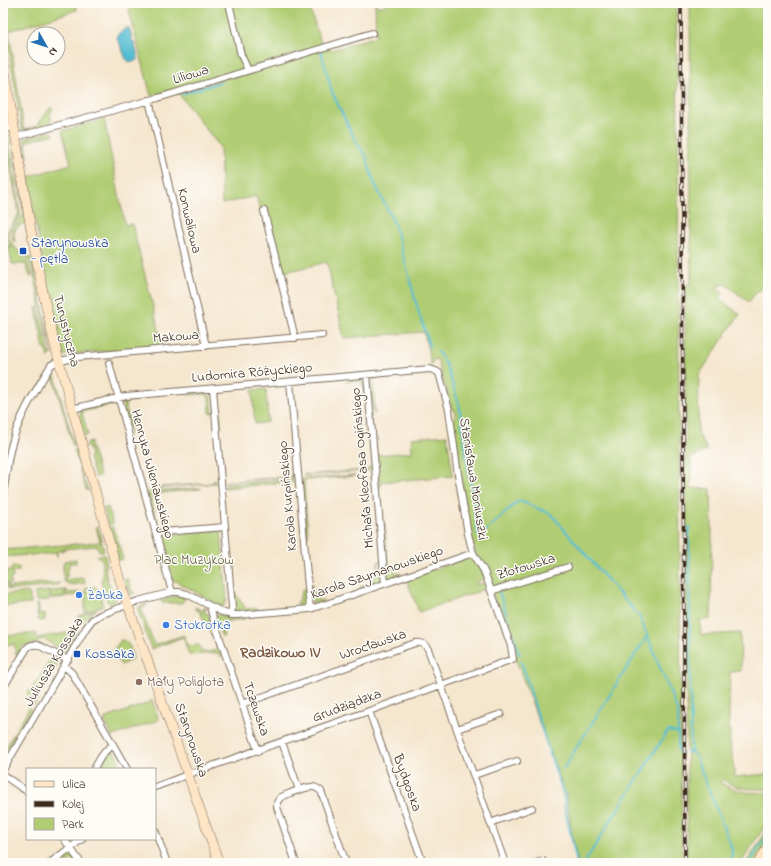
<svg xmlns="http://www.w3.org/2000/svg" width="771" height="866" font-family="'Indie Flower',sans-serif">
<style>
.green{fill:#b1cd73;stroke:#767c48}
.water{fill:#55bdd3;stroke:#487478}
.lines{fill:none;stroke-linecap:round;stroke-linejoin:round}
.stream{stroke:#55bdd3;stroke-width:2}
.street-casing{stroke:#7c6c5c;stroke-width:8}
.secondary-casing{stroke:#7c6c5c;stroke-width:10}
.street{stroke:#fff;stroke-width:6}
.secondary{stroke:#fde5c5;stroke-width:9}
.rail-casing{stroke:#3b2a1e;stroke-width:3.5}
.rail{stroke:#fdfcf7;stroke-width:2;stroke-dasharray:6;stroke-linecap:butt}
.transit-dot{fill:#1a4fb4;stroke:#fdfcf7;stroke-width:1.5}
.shop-dot{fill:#3f7fe0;stroke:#fdfcf7;stroke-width:1.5}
.education-dot{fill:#8d6e63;stroke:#fdfcf7;stroke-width:1.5}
.labels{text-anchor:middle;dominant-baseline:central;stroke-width:3;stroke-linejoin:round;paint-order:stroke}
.street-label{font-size:14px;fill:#3b2a1e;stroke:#fdfcf7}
.transit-label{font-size:14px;fill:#164399;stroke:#fdfcf7;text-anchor:start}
.park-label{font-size:14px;fill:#5e5b38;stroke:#fdfcf7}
.shop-label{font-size:14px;fill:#366cbe;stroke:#fdfcf7;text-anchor:start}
.education-label{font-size:14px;fill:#785e54;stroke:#fdfcf7;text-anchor:start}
.neighbourhood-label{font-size:15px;font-weight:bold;fill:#7c563e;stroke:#fdfcf7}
</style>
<rect width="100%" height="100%" fill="#fdfcf7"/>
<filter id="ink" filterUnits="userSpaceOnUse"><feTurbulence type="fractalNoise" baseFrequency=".025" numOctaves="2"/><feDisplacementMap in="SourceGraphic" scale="8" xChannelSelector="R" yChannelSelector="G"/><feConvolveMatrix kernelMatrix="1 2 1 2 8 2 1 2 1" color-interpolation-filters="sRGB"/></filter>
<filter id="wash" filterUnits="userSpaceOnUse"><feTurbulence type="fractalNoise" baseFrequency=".012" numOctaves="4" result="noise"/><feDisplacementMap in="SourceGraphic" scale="16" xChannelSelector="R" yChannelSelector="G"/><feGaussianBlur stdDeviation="0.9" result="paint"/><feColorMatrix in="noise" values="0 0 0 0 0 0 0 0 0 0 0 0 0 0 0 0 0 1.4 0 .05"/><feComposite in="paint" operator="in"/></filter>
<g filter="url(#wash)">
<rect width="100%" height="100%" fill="#f5e6ce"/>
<path class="green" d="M3,3H75L77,10L9,31L24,129L37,126L50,108L53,109L49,115L51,117V122L50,123L24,131L22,130L3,13Z
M127,3H308L322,46L167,92L151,96Z
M375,3H377L378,7L391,3H676L678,131L679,447L682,863H578L572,836L566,795L517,663L514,650L475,551C464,508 459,464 453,420L455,418V410H452L437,359L433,360L431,365L424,332L344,338L327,262L281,273L267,210L263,207H259L256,196L222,204L220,147L178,93L328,47L332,50L376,36Z
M690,3H768V286L757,291L749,302L725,284L717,287L723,294L719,299L740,314L726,334L699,375L698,433L707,450L691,458V488L711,489L712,530L711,619L700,620L701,635L740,633L741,671L730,672L729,716L730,741L735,777L768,774V789H765C747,789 737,790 722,779L720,782C734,792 751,794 768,792V821L741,863H687L685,286L691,283Z
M3,73L9,123L8,125L3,126Z
M104,119L125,225L132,224L163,346L63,355L42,258L28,178L31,176L71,164L62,131Z
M7,130L20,212V216L9,233V239L14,246L3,248V247L9,245L7,232L19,214L6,142L3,139V132Z
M51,131L54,134L26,142L28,157L27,158L24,139Z
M14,150L27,222C18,226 11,230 15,241L14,242C8,233 19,222 24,214L13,151Z
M15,247C25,258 28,261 32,276H30L25,264H12L9,248Z
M25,252L31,258L35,270L53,355C48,338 44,321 40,304C36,286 35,267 24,253Z
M38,307L50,356L48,357L46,349H44L36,308Z
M52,376H55L74,445L73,446L54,379L48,378Z
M378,377L380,379H376L373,383L375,414L373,413L370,383C372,379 373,377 378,377Z
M361,379L365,381L367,399H364L363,384L359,381L346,382L347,380Z
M266,389L268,422L255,424L252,390Z
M222,390V392L219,396L221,427H218L216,394L219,391Z
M205,392C213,395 212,405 213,413H210L209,397L205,394L189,395L188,393Z
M139,398V399L128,401L125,404L133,435H131L122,404C124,397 132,398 139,398Z
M111,402V405L82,412L88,435L84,436C82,428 76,417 82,410Z
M447,435L453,476L381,482V487H379L377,455L412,452L411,438Z
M92,441V442L90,443L100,476L95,477L89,457L91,456L89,448H87L86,445L88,442Z
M76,449L84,481L89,491L86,490L74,450Z
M370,466L373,468L371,470L303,476V475L367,470Z
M293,467H295L296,475L293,477L226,482H224L293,476Z
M355,475V476L306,480L304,483L308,536H306L301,480L303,479Z
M294,479L296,481V482L292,483L290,482L224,488L226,485Z
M214,480L215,482L219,481L216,483L150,489L151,488L212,483Z
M201,488V489L153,494L151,498L158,524L155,525L147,493L149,492Z
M108,507L113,524L108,525L104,508Z
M382,524H385L388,561L396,574L401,573V575C396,577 392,580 387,576Z
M98,526L104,551H99L98,546L63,549V551H57V557L56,553L3,557V550L100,542L96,527Z
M113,527L123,559L118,560L109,528Z
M220,530L221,531L227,600L223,607L170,578L159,539L162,535Z
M105,555C107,562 105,568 106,575C108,584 112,591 116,600L110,604L107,601L101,581L103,576L102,559L96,556Z
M467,558L475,561L484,576L482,580L476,582L477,585L484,583L487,585L488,588L419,612L407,581L403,582L406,579Z
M76,559V563H69V569H67V577H63V565L64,561Z
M381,561L379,563V572H381L382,577L380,582L361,589L360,587L373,582L378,564V562Z
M12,567H19V571L12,572L13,578H10L11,584H8L9,590H8L6,588V572L7,571L12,570Z
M84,578L85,583C78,584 68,587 63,580Z
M128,579L132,591L135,593L131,595L129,589L127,590L124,580Z
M42,583V584L60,583L56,586L10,590V587L31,585V584Z
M312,585L313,590L318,601L323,600V602L316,604C309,601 310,593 310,586Z
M95,587L99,590L103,606L85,612V598H86V588Z
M303,589H306V602L305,605L300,607L297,604Z
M64,590L65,597L51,599L50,591Z
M65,590H67L68,593L84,592V595L66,596Z
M49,591V600L36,601L35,593L38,592Z
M28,592L30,595L31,604L3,606V595Z
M233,593H235L246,609L258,608L257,611L237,612L234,607Z
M180,596L185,598L182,603H162L160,601L172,597Z
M36,604H39V614H45V620L40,621L38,620Z
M146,604L148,605L141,608L154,645L184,635L188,646L199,645L202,652L212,651L217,650V647L222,651L223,655L222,656L220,657L219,653L189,655L183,637L151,649L138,610L139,607Z
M195,607L203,611L204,608H207V609L204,610L206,614L208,613L213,628L214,633L211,635L201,614L199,611L195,609Z
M97,609L88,616L82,622L78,620V616Z
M220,614L230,619L244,618L245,619L222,622L220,625L224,636L222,637L215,617L217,615Z
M78,627L79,628L63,655L61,654L63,650L44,639L43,640L40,639L38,643L25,646L23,645L17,655L16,654L14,644L3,645V636L36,633V638L72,632Z
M121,640C130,640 131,652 133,659L121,665L112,652Z
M57,659L60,661L42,691L35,705L31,703L34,699L27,695L33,686L38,680L49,661L54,664Z
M151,700H152L159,720L113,736V738L104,719L151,702Z
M29,708L32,710L27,715L3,756V752Z
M33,713L6,758L5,757L28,716Z
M108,751H111L114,752L124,769H97Z
M768,829V841L754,863H746Z
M68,853L71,854L78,863H75L72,859L66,863H54Z"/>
<path class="water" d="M128,27L130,30L132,40L134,42L138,57L137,60C133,62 129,63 126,59L120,44L117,39L118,34Z"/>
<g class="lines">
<path class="stream" d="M321,51L332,92L355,140L366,156L374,182L394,223L412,287L418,310L427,337L429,347
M182,94L221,82
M438,352L446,365L459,404L478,535L480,536L481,535L517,502L520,501L551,514L636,613L640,618L678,712V749L679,752L682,753
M689,527L691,752
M499,591L509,623
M511,630L520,655
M521,661L546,742L564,796L565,809L577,863
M687,752H691L695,755L731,846L732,850L731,863
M563,769L647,636
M584,863L667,732L669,731L678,733
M749,863L768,834
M764,863L768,857"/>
</g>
</g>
<g filter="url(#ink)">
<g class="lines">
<g class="street-casing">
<path id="street" d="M229,3L241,55L248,70
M149,100L206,346
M3,129L14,127
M16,137L158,98L372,33
M264,211L295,338
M109,363L172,592
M367,375L385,584
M290,382L310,609
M213,389L232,607L231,615
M72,409L126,396L430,369L436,371L439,373L449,410L457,468L468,534L473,553L484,571L511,646L513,659L369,711L195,772L155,787
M3,495C6,478 7,460 12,443C20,415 36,390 51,365L56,362L78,357L322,335
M156,534L163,532L225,527
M491,591L568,567
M210,606L213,618L258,751
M64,666L72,673L127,769
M3,688L27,648C31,644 35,644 40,646L68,660
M242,704L415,643C422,642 425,644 428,649L505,863
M369,711L423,863
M457,729L501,714
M282,742L299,790
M94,769C99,760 104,750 113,745
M3,770L86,628L92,620L100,615L138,601L172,592H179L187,594L222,612L231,615H238L310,609L329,603L473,553
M3,775L22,788L27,791
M474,775L517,761
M490,823L532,808
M155,830L167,863
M64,839L81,863
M50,863L82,839
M296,863L277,807C277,803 277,801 280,798C284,795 307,786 313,787C316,787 318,789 321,791L346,863
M536,863L543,861"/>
</g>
<g class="secondary-casing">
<path id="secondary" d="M3,59C20,160 33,261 59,361L123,591L219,863
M758,863L768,847"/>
</g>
<use href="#street" class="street"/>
<use href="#secondary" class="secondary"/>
<g class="rail-casing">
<path id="rail" d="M681,3L685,863"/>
</g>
<use href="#rail" class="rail"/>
</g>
</g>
<g class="transit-dot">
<rect x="19" y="247" width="8" height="8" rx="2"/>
<rect x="73" y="650" width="8" height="8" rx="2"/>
</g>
<g class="shop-dot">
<circle cx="79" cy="595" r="4"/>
<circle cx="166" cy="625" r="4"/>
</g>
<circle class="education-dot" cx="139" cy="682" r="4"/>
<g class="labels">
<g class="street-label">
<text transform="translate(191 75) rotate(-17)">Liliowa</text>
<text transform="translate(189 221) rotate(77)">Konwaliowa</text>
<text transform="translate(66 331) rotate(76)">Turystyczna</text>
<text transform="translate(176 337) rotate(-5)">Makowa</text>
<text transform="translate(252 373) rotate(-5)">Ludomira Różyckiego</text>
<text transform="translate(363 468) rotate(-95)">Michała Kleofasa Ogińskiego</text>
<text transform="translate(152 474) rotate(75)">Henryka Wieniawskiego</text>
<text transform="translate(473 479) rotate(81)">Stanisława Moniuszki</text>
<text transform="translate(288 496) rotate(-95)">Karola Kurpińskiego</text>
<text transform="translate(526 567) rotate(-17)">Złotowska</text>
<text transform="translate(377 573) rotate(-19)">Karola Szymanowskiego</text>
<text transform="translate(373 645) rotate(-19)">Wrocławska</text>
<text transform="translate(54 662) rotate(-59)">Juliusza Kossaka</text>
<text transform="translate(347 706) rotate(-20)">Grudziądzka</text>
<text transform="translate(256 709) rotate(71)">Tczewska</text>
<text transform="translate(191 740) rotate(71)">Starynowska</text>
<text transform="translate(407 783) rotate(70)">Bydgoska</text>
</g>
<g class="transit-label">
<text x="31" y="243">Starynowska<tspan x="31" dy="16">- pętla</tspan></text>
<text x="85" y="654">Kossaka</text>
</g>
<g class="park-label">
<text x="194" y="560">Plac Muzyków</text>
</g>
<g class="shop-label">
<text x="87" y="595">Żabka</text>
<text x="174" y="625">Stokrotka</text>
</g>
<g class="education-label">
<text x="147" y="682">Mały Poliglota</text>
</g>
<g class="neighbourhood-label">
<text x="280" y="653">Radzikowo IV</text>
</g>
</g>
<rect width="771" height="866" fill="none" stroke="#fdfcf7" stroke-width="16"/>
<rect x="26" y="768" width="130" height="72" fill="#fdfcf7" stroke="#afa8a0"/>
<rect x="34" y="781" width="20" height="6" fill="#fde5c5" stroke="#afa8a0"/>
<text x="62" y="788" font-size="12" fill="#3b2a1e">Ulica</text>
<rect x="34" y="801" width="20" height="6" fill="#3b2a1e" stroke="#afa8a0"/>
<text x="62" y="808" font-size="12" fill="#3b2a1e">Kolej</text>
<rect x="34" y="818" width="20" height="12" fill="#b1cd73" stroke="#afa8a0"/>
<text x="62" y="828" font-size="12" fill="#3b2a1e">Park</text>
<g transform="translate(46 46) rotate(129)"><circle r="19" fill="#fdfcf7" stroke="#afa8a0"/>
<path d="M0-3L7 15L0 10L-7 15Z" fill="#1f6fb2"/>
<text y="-6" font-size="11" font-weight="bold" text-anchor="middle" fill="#3b2a1e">N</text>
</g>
</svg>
